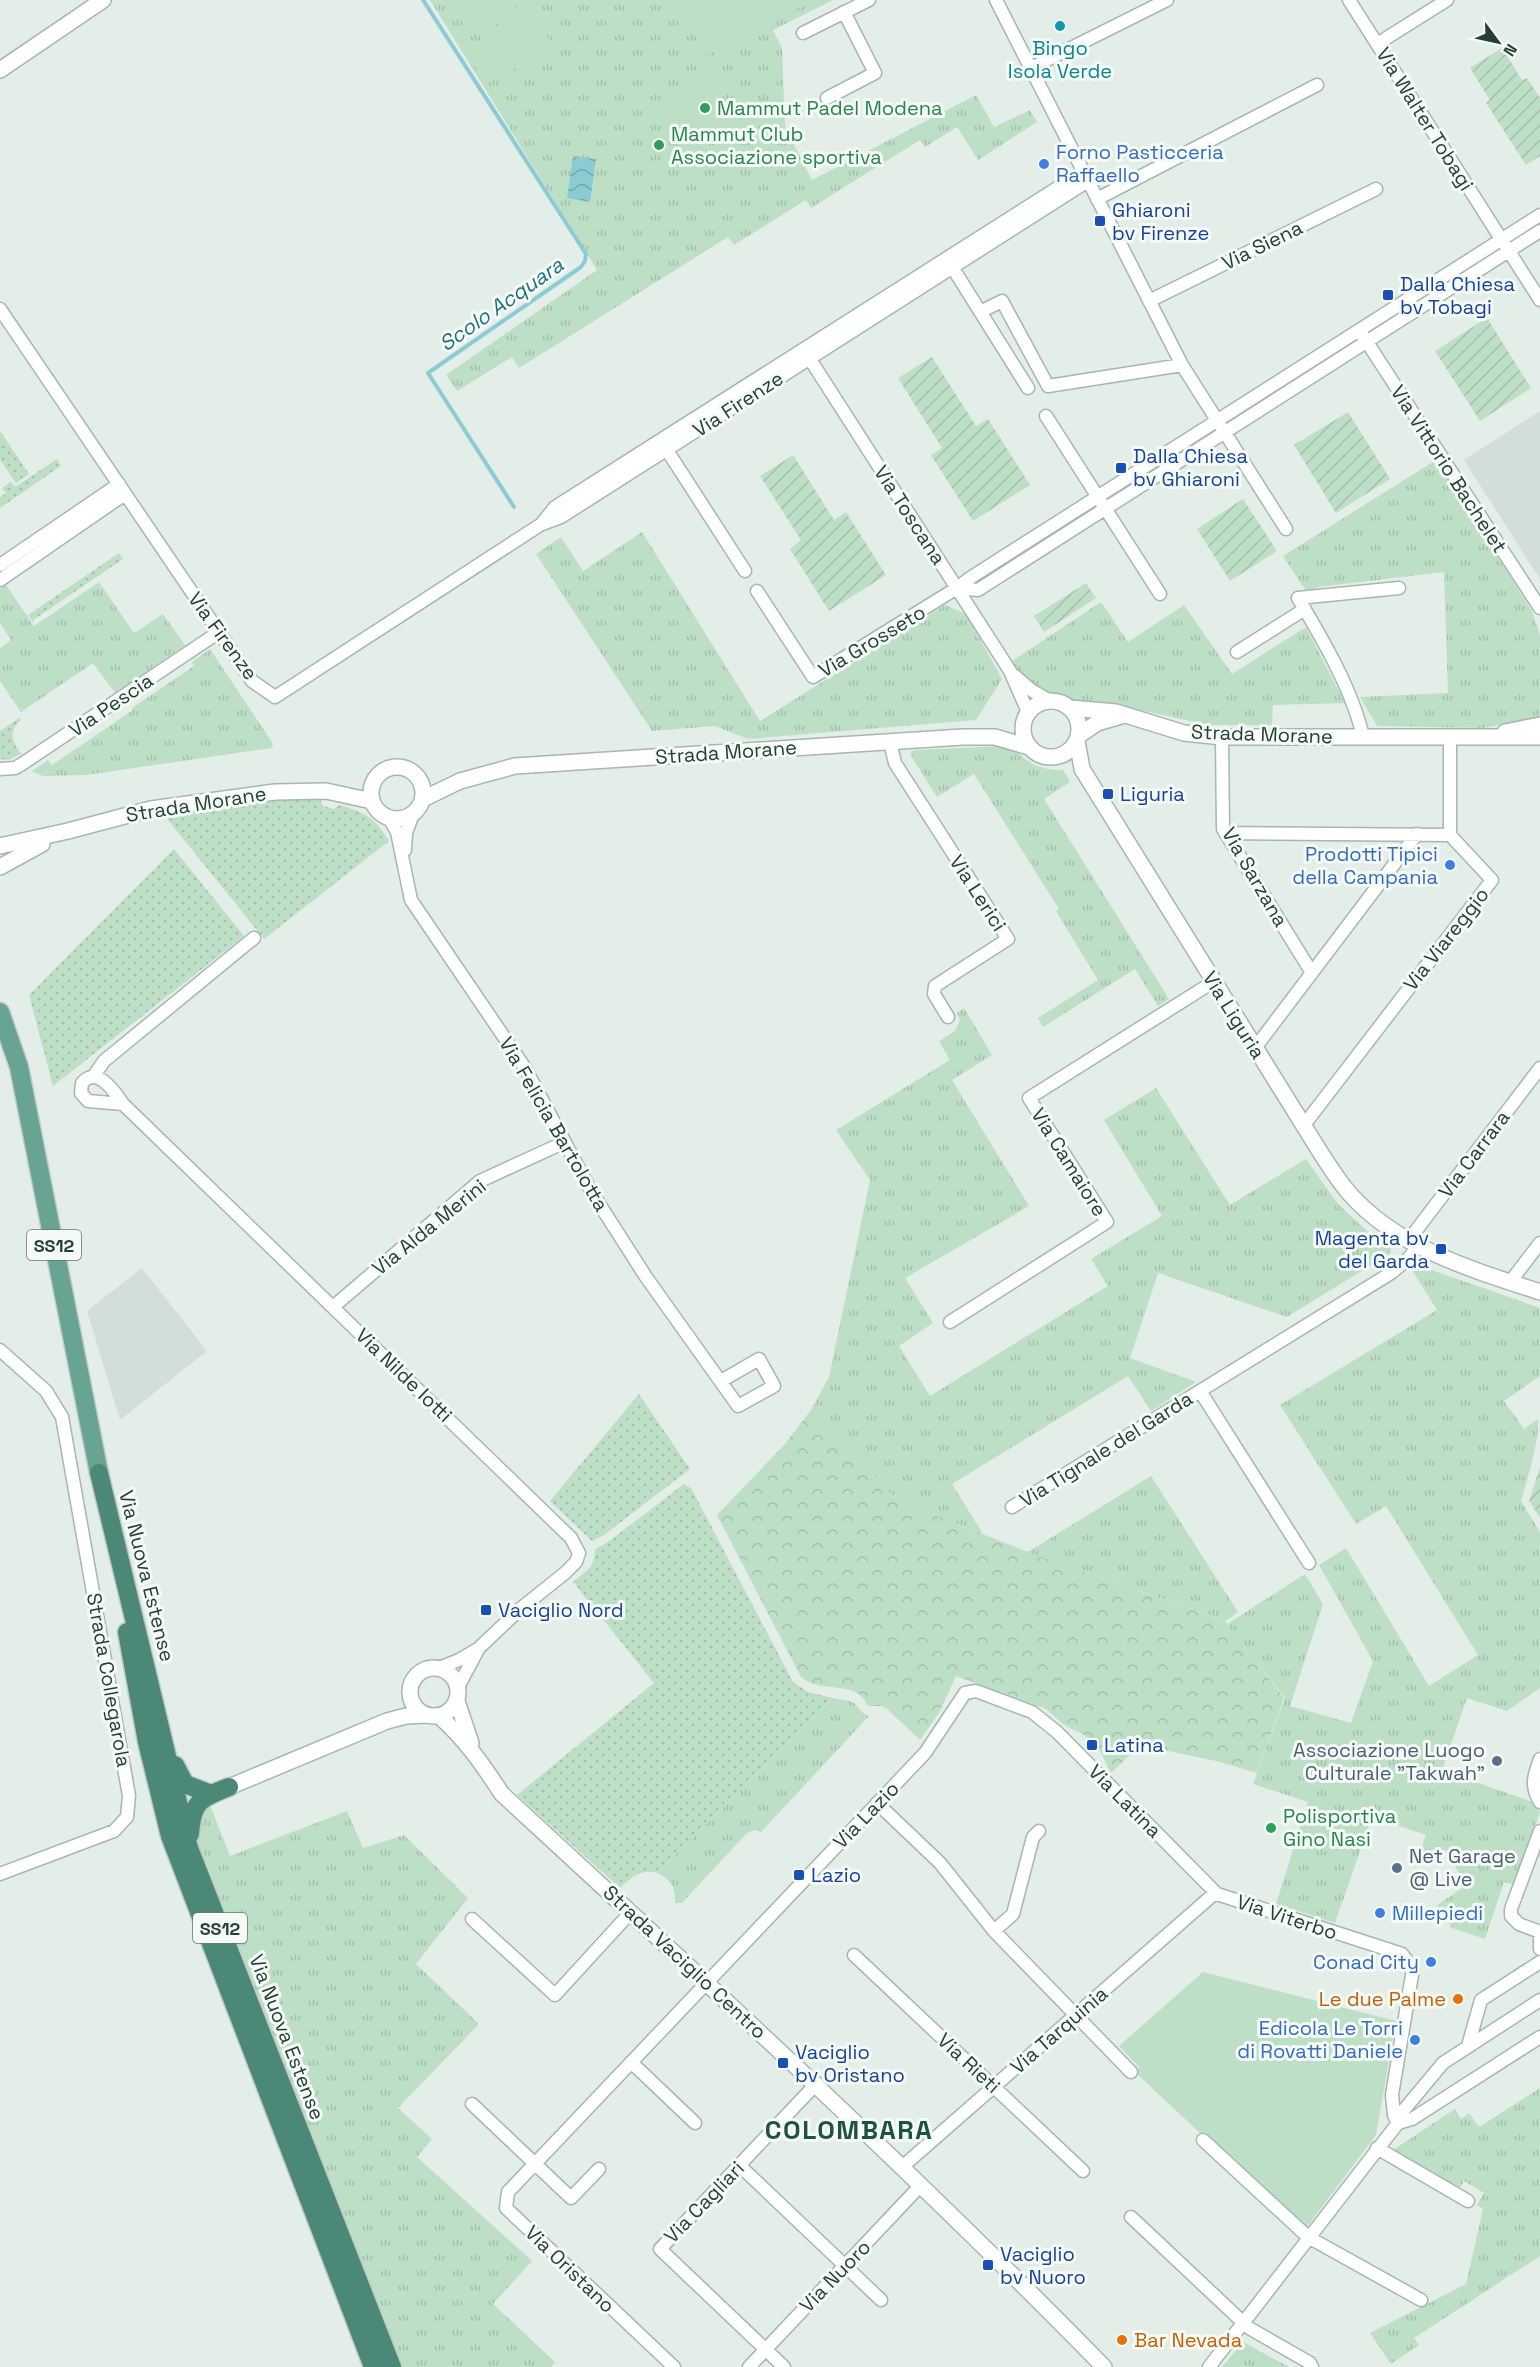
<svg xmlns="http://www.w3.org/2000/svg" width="1540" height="2367" font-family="'Space Grotesk',sans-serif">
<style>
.built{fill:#d2ded8}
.grass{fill:url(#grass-dots)}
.forest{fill:url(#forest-crowns)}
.park{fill:url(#park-tufts)}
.garden{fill:url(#garden-furrows)}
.pitch{fill:#bddfc5}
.water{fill:url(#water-waves)}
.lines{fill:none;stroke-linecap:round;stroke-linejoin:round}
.stream{stroke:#8ccbd3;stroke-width:4}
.minor-casing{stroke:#a6b6b0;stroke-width:15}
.tertiary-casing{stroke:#a6b6b0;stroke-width:18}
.primary-casing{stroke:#c1cac7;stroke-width:21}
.trunk-casing{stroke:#c1cac7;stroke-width:21}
.minor{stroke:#fff;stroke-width:12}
.tertiary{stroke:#fff;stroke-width:15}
.primary{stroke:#68a493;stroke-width:18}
.trunk{stroke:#4b8878;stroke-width:18}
.culture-dot{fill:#0f9aa8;stroke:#f5faf7;stroke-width:2}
.leisure-dot{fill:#2e9e5b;stroke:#f5faf7;stroke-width:2}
.shop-dot{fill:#3f7fe0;stroke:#f5faf7;stroke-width:2}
.transit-dot{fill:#1a4fb4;stroke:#f5faf7;stroke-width:2}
.service-dot{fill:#5c6f8a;stroke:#f5faf7;stroke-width:2}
.food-dot{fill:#e8710a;stroke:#f5faf7;stroke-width:2}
.labels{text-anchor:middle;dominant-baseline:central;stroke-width:6;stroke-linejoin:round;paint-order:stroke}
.shield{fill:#f5faf7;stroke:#627871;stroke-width:1.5}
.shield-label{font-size:18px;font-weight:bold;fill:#234037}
.culture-label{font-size:20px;fill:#0d838f;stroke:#f5faf7}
.leisure-label{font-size:20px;fill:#27864d;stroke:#f5faf7;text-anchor:start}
.street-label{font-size:20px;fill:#234037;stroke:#f5faf7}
.shop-label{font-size:20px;fill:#366cbe;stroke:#f5faf7;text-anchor:end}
.transit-label{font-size:20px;fill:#164399;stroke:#f5faf7;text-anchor:start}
.service-label{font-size:20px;fill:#4e5e75;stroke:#f5faf7;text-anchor:end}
.food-label{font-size:20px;fill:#c56008;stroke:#f5faf7;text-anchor:end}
.water-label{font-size:21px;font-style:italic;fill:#1b717e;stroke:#f5faf7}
.district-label{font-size:26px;font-weight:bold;letter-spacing:1.5px;fill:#1e5344;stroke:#f5faf7}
</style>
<defs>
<pattern id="grass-dots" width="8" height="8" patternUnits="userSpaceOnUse" patternTransform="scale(1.5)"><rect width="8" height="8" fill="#bddfc5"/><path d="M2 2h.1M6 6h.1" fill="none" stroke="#a2c0aa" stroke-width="1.8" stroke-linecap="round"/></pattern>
<pattern id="forest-crowns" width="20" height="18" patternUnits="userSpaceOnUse" patternTransform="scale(1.5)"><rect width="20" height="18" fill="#bddfc5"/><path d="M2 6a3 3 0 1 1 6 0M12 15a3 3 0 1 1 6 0" fill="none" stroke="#a2c0aa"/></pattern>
<pattern id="park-tufts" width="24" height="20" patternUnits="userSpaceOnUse" patternTransform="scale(1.5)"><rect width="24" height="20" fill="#bddfc5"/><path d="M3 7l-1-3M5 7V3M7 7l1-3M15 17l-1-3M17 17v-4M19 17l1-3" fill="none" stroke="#a2c0aa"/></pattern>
<pattern id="garden-furrows" width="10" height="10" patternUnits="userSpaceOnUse" patternTransform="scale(1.5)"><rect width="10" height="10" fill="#bddfc5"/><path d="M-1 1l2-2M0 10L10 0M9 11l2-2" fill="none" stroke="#a2c0aa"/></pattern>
<pattern id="water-waves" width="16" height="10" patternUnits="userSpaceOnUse" patternTransform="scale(1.5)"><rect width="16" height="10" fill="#8ccbd3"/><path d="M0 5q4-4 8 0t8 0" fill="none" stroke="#72a6ac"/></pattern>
</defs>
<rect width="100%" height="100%" fill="#e4eee9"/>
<path class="built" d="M1540,411V579L1464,460Z
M142,1268L207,1351L120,1420L87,1311Z"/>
<path class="grass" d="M0,431L29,474L16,483L0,460Z
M57,459L61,466L0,508V497L6,493L2,488L11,482L15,487Z
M119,553L123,559L32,621L28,615Z
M19,718L21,720C7,732 13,742 21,754L9,760L0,759V731Z
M294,796L320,799L323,806L334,809L339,805C364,812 376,818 389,841L264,939L164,815Z
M174,849L244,936L53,1086L29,995Z
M639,1394L690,1469L604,1535L592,1541L550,1501Z
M684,1484L691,1488L793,1682L808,1692L833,1698L657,1873C641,1868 631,1878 620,1888L517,1795L654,1683L573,1582C586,1571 595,1568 595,1549L608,1542Z"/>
<path class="forest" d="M811,1410L897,1500L1028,1552L1225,1621L1284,1698L1257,1773L1216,1761L1140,1745L1111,1773L1099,1749L1084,1735L1064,1725L1046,1709L956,1676L939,1713L920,1740L886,1708L881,1706H868C865,1702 864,1698 860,1695C842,1683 817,1691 801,1677L717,1515L785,1444Z"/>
<path class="park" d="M430,0H833L773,30L782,48L785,127L812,180L976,95L994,127L1030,110L1037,122L978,160L957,127L925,147L920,140L811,208L806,200L734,245L728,237L519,368L512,357L457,391L446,375L597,270Z
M1436,460L1532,611L1540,635V717L1483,728L1377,726L1360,697L1448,693L1444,572L1318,587L1308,594L1283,556Z
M642,532L760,721L945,605L966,614L1002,679L976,720L748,739L715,726L652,731L536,554L561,537L583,571Z
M99,582L134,633L163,614L185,645L115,693L93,663L21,712L0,681V648L11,640L0,623V589L6,585L34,626Z
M1101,602L1128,642L1184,605L1232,674L1306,627L1345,703L1273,705L1272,725H1208L1121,706L1080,705L1065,696L1045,693L1025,682L1012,661Z
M210,649L270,739L273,744L272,748L86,775L43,776L32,771L48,760L52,765L133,710L132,708L194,666L192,662Z
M1005,746C1014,749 1018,753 1025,759C1037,768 1049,770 1063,770L1070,782L1044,799L1169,999L1158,1006L1135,969L1043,1027L1038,1018L1098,980L1056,911L1059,909L974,774L937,797L910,754L914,750Z
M964,1008L992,1055L952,1080L1029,1206L905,1278L933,1323L899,1346L930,1396L1108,1286L1091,1259L1162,1216L1104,1120L1156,1088L1230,1205L1306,1159L1338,1204L1367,1231L1392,1247L1389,1254L1287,1317L1158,1273L1130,1358L1196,1382L1151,1411L1128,1376L952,1484L983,1534L897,1500L811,1410L829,1377L870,1180L836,1130L950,1060L939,1041L955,1031L960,1020L957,1013Z
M1420,1266L1540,1308V1376L1504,1401L1524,1429L1538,1419C1540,1437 1527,1481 1521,1501L1540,1532V1688L1507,1711L1467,1698L1442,1770L1535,1803L1540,1812L1514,1885L1504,1882L1485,1939L1452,1928L1437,1905L1467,1885L1444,1849L1415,1867L1426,1835L1372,1817L1335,1923L1276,1904L1308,1802L1253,1784L1285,1698L1227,1624L1305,1574L1323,1604L1290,1706L1351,1723L1373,1661L1319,1565L1346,1548L1429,1686L1478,1655L1386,1506L1356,1524L1280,1405L1437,1310L1412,1270Z
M1151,1476L1238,1612L1226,1621L1028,1552Z
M833,1698L853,1702L863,1713L869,1716L761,1832L755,1830L747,1833L682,1903H675C676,1888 671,1879 657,1873Z
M210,1805L230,1856L347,1811L363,1848L404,1835L468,1898L416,1964L479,2024L398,2108L432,2139L417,2157L532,2261L493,2304L555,2362L551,2367H401L193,1853V1821Z
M1540,2088V2256L1414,2338L1419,2345L1391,2364L1370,2333L1466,2284L1483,2209L1477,2205L1484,2193L1464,2181L1458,2191L1390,2152L1455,2109L1461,2119L1469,2113L1479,2127Z
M1243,2342L1289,2367H1222Z"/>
<path class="garden" d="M1502,48L1522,80L1527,78L1540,98V156L1526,165L1486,103L1490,100L1470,68Z
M1487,318L1531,388L1480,421L1435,351Z
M932,357L976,426L988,419L1030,485L973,521L931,455L942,448L898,378Z
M1348,412L1390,479L1336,513L1294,445Z
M793,455L834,520L846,512L886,575L829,611L790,549L801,540L760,476Z
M1243,499L1277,551L1230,581L1197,529Z
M1086,583L1096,598L1044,632L1034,616Z
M1540,1467V1518L1529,1501Z"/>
<path class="pitch" d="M458,0H512L518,12L476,35Z
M677,0H814L706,56Z
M535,15L553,47L485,85L468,53Z
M710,74L738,129L686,156L657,101Z
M1203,1972L1396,2021L1376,2135L1306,2228L1205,2132L1202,2135L1135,2072L1139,2067L1119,2046Z"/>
<path class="water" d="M573,156L596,159L590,202L567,198Z"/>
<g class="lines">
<path class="stream" d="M423,0L586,254L585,261L581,267L428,373L514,507"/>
<g class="minor-casing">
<path id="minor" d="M996,0L1182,365L1286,529
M1349,0L1540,300
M803,33L869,0
M1377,44L1447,0
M1031,68L1167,0
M827,98L875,73L844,12
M1097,199L1317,85
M949,262L1028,388
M1149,301L1376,189
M0,309L252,681L275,697L540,525L561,517L1088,181
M980,312L1002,301L1048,386L1182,365
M1363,336L1540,608
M806,353L1010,671L1028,712
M1046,416L1160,594
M663,444L745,571
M543,522L555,507L1084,171
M0,565L119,484
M0,580L125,494
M957,588L978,590L1540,231
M757,591L813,677L957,588L970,578L1540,215
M1237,652L1305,609
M1015,676L1031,690L1050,701
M1222,737L1223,829L1312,973
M1363,737C1353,691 1322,638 1298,598L1399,588
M890,742L895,763L1008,939L935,986L934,994L948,1017
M0,769L15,768L22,764L219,632
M389,818L397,832L411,900L525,1068L591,1191L646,1277L738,1406L774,1386L759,1359L721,1381
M1226,833L1450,835
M405,850L406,833L413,814
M1255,1048L1417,834
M93,1077L104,1061L254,938
M123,1104L88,1101L81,1093L82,1083C97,1065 115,1092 123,1104L571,1538L579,1553L576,1562L565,1573L520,1609L479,1648L458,1687
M1304,1125L1492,880L1450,835V737
M1408,1241L1540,1068
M1510,1282L1540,1243
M333,1307L480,1181L565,1142
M950,1322L1107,1222L1029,1098L1213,982
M0,1350L46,1391L62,1417L129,1796L127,1817L114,1831L0,1874
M1200,1391L1309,1563
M1012,1507L1391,1273L1408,1259L1418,1246
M439,1668L459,1660L478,1649
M1540,1759C1534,1775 1530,1786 1540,1802
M877,1803L940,1863L994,1931L1131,2072
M1540,1831L1511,1909V1916L1519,1924L1540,1932
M472,1919L555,1995L631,1912
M994,1931L1013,1914L1033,1837L1039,1831
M1540,1939V1949
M854,1955L1083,2171
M1468,2046L1481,2000L1540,1962
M631,2062L695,2123
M472,2104L571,2198L599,2169
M1398,2123L1412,2119L1540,2037
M1203,2140L1308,2237L1421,2300
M1377,2148L1468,2201
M739,2165L881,2300
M902,2167L1215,1893
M1131,2217L1249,2328L1310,2363L1312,2367
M674,2367L506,2208L508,2192L925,1753L965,1693L976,1691L1032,1712L1057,1732L1217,1894L1402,1954L1413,1969L1392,2095L1394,2115L1398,2123
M749,2367L921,2185
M784,2367L660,2249L817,2083
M1209,2367L1398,2123L1403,2111L1443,2063L1540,2000"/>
</g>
<g class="tertiary-casing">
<path id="tertiary" d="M0,70L103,0
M1023 729a28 28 0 1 1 56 0a28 28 0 1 1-56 0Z
M1070,708L1116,712L1184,733L1222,737H1540
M1505,732L1540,725
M1078,736L1097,723L1121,716
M1077,741L1082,769L1317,1147C1327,1163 1337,1179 1349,1193C1397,1248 1473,1270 1540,1292
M371 793a26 26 0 1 1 52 0a26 26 0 1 1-52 0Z
M423,799L460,781L515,766L963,737H995L1029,747
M0,846L68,831L151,809L275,792L326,791L372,801
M0,867L42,844
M410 1692a24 24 0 1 1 48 0a24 24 0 1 1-48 0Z
M457,1701L471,1743
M439,1716C465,1739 483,1765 502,1794C706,1982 910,2169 1104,2367
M229,1787L387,1721L406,1716L426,1715"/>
</g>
<g class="primary-casing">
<path id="primary" d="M0,1012L19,1067L99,1473"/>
</g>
<g class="trunk-casing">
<path id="trunk" d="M99,1473L189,1848L392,2367
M127,1632L147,1742L170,1836L373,2367
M175,1765L185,1784L211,1794
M190,1834C192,1802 200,1798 229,1787"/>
</g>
<use href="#minor" class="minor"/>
<use href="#tertiary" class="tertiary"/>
<use href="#primary" class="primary"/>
<use href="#trunk" class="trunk"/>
</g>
<circle class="culture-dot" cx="1060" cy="26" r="6"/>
<g class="leisure-dot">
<circle cx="705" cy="108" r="6"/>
<circle cx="659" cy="145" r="6"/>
<circle cx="1271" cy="1828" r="6"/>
</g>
<g class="shop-dot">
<circle cx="1044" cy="164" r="6"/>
<circle cx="1450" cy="865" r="6"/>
<circle cx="1380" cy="1913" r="6"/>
<circle cx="1431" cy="1962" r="6"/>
<circle cx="1415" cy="2040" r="6"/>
</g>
<g class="transit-dot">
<rect x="1094" y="215" width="12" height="12" rx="3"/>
<rect x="1382" y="289" width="12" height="12" rx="3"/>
<rect x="1115" y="462" width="12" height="12" rx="3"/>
<rect x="1102" y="788" width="12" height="12" rx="3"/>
<rect x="1435" y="1243" width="12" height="12" rx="3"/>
<rect x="480" y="1604" width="12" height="12" rx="3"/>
<rect x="1086" y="1739" width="12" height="12" rx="3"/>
<rect x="793" y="1869" width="12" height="12" rx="3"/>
<rect x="777" y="2057" width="12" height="12" rx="3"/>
<rect x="982" y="2259" width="12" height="12" rx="3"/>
</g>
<g class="service-dot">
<circle cx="1497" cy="1761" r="6"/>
<circle cx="1397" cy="1868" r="6"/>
</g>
<g class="food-dot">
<circle cx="1458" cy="1999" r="6"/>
<circle cx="1122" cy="2340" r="6"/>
</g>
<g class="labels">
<g class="shield">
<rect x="27" y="1230" width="54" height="30" rx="4.5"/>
<rect x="193" y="1913" width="54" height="30" rx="4.5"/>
</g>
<g class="shield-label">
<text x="54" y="1245">SS12</text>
<text x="220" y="1928">SS12</text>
</g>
<g class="culture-label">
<text x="1060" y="48">Bingo<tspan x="1060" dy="23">Isola Verde</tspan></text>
</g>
<g class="leisure-label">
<text x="717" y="108">Mammut Padel Modena</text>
<text x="671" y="134">Mammut Club<tspan x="671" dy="23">Associazione sportiva</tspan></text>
<text x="1283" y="1816">Polisportiva<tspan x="1283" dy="23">Gino Nasi</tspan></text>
</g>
<g class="street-label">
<text transform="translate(1425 119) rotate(58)">Via Walter Tobagi</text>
<text transform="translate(1262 245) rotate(-26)">Via Siena</text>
<text transform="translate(738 404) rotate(-33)">Via Firenze</text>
<text transform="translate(1449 469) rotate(57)">Via Vittorio Bachelet</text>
<text transform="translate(910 515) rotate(57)">Via Toscana</text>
<text transform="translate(223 636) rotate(54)">Via Firenze</text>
<text transform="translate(872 641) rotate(-31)">Via Grosseto</text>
<text transform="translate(111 705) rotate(-34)">Via Pescia</text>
<text transform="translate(1262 734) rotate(2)">Strada Morane</text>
<text transform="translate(726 752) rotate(-4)">Strada Morane</text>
<text transform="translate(196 804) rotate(-9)">Strada Morane</text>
<text transform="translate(1255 877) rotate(60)">Via Sarzana</text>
<text transform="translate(978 893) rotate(57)">Via Lerici</text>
<text transform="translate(1446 939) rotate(-52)">Via Viareggio</text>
<text transform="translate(1234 1015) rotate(58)">Via Liguria</text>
<text transform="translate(554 1124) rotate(60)">Via Felicia Bartolotta</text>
<text transform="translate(1474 1154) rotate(-53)">Via Carrara</text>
<text transform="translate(1069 1162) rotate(58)">Via Camaiore</text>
<text transform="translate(429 1227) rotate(-39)">Via Alda Merini</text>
<text transform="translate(404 1375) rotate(44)">Via Nilde Iotti</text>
<text transform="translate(1106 1449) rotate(-32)">Via Tignale del Garda</text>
<text transform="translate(147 1576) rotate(76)">Via Nuova Estense</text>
<text transform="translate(109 1680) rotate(80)">Strada Collegarola</text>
<text transform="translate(1125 1801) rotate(45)">Via Latina</text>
<text transform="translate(866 1815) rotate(-46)">Via Lazio</text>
<text transform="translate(1287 1917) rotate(18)">Via Viterbo</text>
<text transform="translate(685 1962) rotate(43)">Strada Vaciglio Centro</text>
<text transform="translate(1059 2030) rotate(-41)">Via Tarquinia</text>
<text transform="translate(287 2037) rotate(69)">Via Nuova Estense</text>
<text transform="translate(969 2063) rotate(43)">Via Rieti</text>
<text transform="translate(704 2202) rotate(-46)">Via Cagliari</text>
<text transform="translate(570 2269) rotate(44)">Via Oristano</text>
<text transform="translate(835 2276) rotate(-46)">Via Nuoro</text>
</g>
<g class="shop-label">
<text x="1056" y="152" text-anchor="start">Forno Pasticceria<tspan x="1056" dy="23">Raffaello</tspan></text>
<text x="1438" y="854">Prodotti Tipici<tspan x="1438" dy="23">della Campania</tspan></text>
<text x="1392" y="1913" text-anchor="start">Millepiedi</text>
<text x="1419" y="1962">Conad City</text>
<text x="1403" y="2028">Edicola Le Torri<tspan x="1403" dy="23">di Rovatti Daniele</tspan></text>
</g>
<g class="transit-label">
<text x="1112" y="210">Ghiaroni<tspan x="1112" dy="23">bv Firenze</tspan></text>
<text x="1400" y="284">Dalla Chiesa<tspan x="1400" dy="23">bv Tobagi</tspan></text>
<text x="1133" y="456">Dalla Chiesa<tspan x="1133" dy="23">bv Ghiaroni</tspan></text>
<text x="1120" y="794">Liguria</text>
<text x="1429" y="1238" text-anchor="end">Magenta bv<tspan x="1429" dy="23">del Garda</tspan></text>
<text x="498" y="1610">Vaciglio Nord</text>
<text x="1104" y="1745">Latina</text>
<text x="811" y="1875">Lazio</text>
<text x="795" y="2052">Vaciglio<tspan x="795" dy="23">bv Oristano</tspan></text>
<text x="1000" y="2254">Vaciglio<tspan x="1000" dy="23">bv Nuoro</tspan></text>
</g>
<g class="service-label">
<text x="1485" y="1750">Associazione Luogo<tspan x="1485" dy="23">Culturale "Takwah"</tspan></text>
<text x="1409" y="1856" text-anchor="start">Net Garage<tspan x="1409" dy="23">@ Live</tspan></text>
</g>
<g class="food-label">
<text x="1446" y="1999">Le due Palme</text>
<text x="1134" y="2340" text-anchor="start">Bar Nevada</text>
</g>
<g class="water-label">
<text transform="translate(501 304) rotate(-35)">Scolo Acquara</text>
</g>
<g class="district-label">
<text x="849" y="2130">COLOMBARA</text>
</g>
</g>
<g transform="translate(1498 42) rotate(123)" stroke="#f5faf7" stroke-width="4.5" paint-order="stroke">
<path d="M0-4.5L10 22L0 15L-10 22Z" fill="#234037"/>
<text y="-9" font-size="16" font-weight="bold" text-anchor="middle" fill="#234037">N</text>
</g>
</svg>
